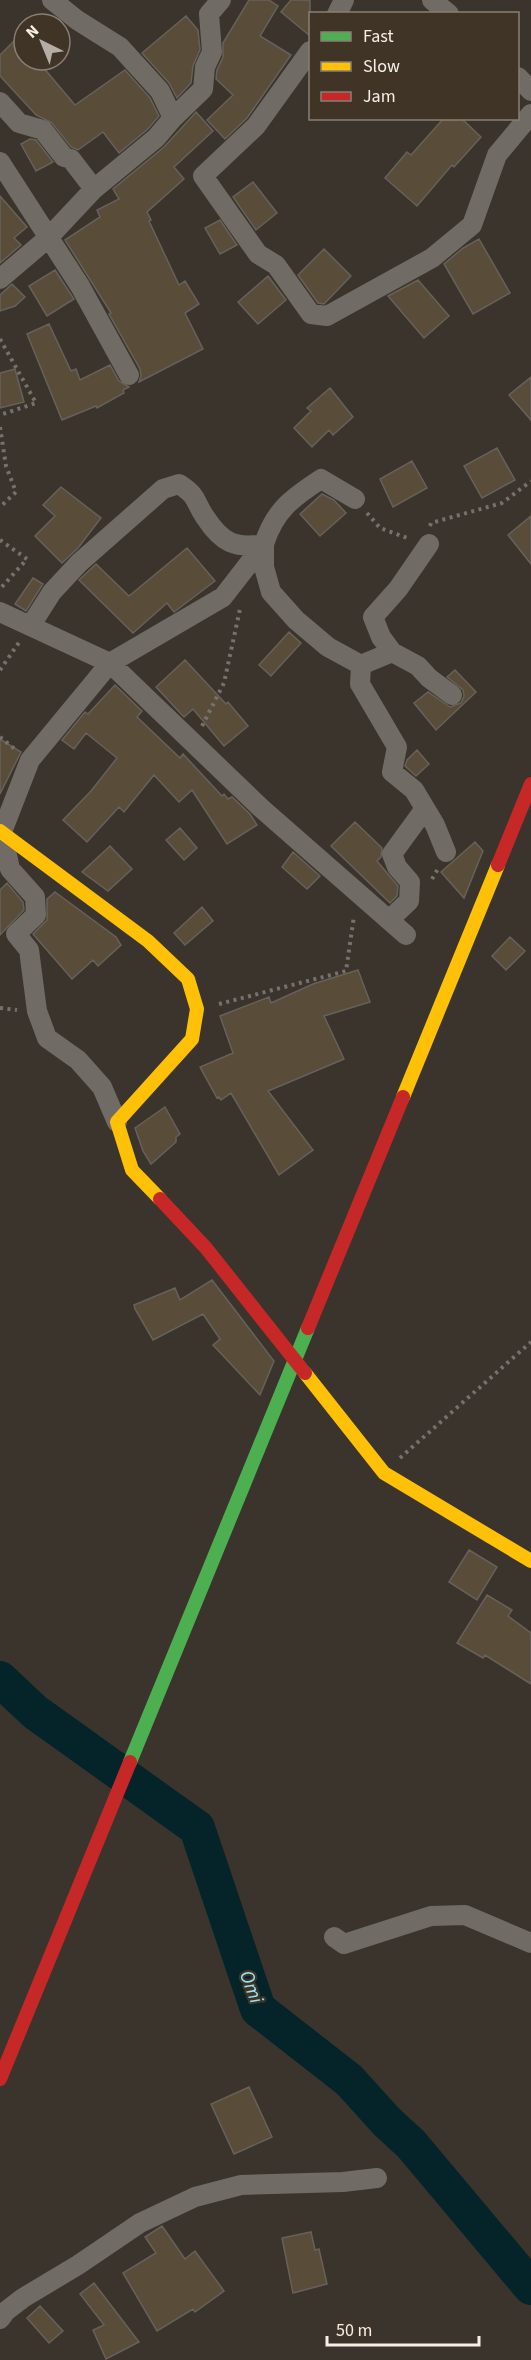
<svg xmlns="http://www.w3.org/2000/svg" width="531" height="2360" font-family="'Source Sans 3',sans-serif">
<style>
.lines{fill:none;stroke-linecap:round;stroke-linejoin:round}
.river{stroke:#05242a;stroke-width:36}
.building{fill:#594d3a;stroke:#67615b;stroke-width:1.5}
.path{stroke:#76716c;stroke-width:4;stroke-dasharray:3 4.5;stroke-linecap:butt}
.street{stroke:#706b64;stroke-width:20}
.fast{stroke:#4caf50;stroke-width:14}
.slow{stroke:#ffc107;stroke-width:14}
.jam{stroke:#c62828;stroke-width:14}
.labels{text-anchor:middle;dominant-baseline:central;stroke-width:4.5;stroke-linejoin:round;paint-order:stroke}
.water-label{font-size:20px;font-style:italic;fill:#94e4f8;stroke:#403427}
</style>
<rect width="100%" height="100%" fill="#3a342d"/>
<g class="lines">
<path class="river" d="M0,1679L35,1712L197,1828L258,2009L349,2080L387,2122L411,2144L531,2287"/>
</g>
<path class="building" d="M249,0H269L278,6L260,36L291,55L247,118L225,139L207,120L233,95L216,79L217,70L223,57V43Z
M291,0H310V36L281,12Z
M186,16L198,30L200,50L193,66L191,83L177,98L169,83L142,53Z
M24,31V60H37L75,105L125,70L150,98L159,116L148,129L119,153L103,132L78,150L71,147L52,123L36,115L0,76V55Z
M196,112L213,131L174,167L184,179L147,212L151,220L149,221L179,285L185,281L199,304L185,313L203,349L139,382L141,376L140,369L109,314L111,313L65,240L100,217L97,210L119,199L113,189L164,147Z
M444,118H461L481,137L454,167L452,165L417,206L385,178L407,152L411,155Z
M30,139L36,140L53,162L36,171L21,144Z
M253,182L277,213L256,230L233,197Z
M0,196L27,227L14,238L21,245L0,263Z
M220,220L237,245L220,254L205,228Z
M479,239L510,293L473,314L444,264L463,248Z
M324,249L351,276L324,304L318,303L298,275Z
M55,270L74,299L47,316L29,286Z
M268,276L286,300L258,324L238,302Z
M418,280L449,316L424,338L388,296Z
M12,284L25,297L15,306L0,311V295Z
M49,324L71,371L76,369L80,380L110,365L119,381L129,387L123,390L124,393L97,408L96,406L62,420L27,334Z
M15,369L24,402L0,408V373Z
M531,377V420L509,395Z
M330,388L353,417L333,435L329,430L312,447L294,428L311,411L307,408Z
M497,448L515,480L482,498L464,466Z
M412,461L427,488L393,507L380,479Z
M61,487L101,518L78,548L62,563L35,536L55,516L43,505Z
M322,494L334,500L346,513L320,536L300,514Z
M531,516V564L508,535Z
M187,548L215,581L174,612L167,603L133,633L79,580L96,564L129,596Z
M33,578L43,584L26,611L15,604Z
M289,632L301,643L271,676L259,665Z
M185,660L226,704L228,702L248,726L224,746L193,709L184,717L156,687Z
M455,670L476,692L436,730L414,703L428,692L450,707L461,703L464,696L463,690L447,677Z
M115,685L142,711L137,717L180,758L183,754L222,796L224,794L228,799L232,797L250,814L257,825L227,844L192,790L179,802L154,775L124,812L119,807L87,842L63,820L91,791L117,758L86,733L74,749L62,740L85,712L88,714Z
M0,739L21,752L0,794Z
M417,750L429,764L416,776L405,766L407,760Z
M355,822L382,848L381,857L377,861L398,886L397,896L390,903L331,846Z
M180,828L197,848L184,860L166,840Z
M475,842L483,851L464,898L441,872Z
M110,846L132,869L108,891L82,872Z
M293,852L320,876L307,889L282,867Z
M7,883L23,902L24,910L0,935V890Z
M55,892L116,937L121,945L98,966L93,960L72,979L33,934L47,920V899Z
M202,907L213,921L185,945L174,933Z
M510,937L525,951L506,970L492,956Z
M358,970L370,1002L324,1016L344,1059L268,1091L313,1150L279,1175L231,1093L221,1100L219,1097L217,1098L200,1067L233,1053L220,1016L269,997L271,1003L313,984Z
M165,1107L180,1134L176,1137V1142L151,1164L143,1151L135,1128Z
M212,1280L274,1361L260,1395L213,1345L220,1339L203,1314L153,1340L135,1309L134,1305L175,1288L180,1300Z
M469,1550L497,1567L477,1600L449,1582Z
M487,1595L512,1610L508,1616L531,1633V1684L485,1655L483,1658L457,1643Z
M249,2087L272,2137L234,2154L211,2104Z
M162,2226L185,2259L195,2251L224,2291L195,2312L193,2309L157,2331L123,2273L156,2253L145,2237Z
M311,2232L315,2250L319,2249L327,2284L293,2293L282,2238Z
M94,2283L139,2342L106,2359L93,2330L104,2325L80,2294Z
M40,2306L63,2331L49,2343L27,2318Z"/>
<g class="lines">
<path class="path" d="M0,339L36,403L0,415
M0,427L6,466L16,492L0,507
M367,513L380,528L410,539
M430,526L431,523L502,503L531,481
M0,540L27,559L0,589
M0,670L20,641
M202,726L224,683L240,609
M0,737L16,750
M432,879L439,867
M219,1004L346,971L354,916
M0,1008L17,1010
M400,1458L531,1342"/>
<path class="street" d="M52,0L77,20L120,47L160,91L173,118
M432,0L449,14
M337,14L344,0
M310,51L256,126L203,176L258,254L276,265L311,314L327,316L432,258L472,225L497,155L531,114
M518,77L531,91
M0,102L19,123L43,130L64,157L71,159L94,189
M0,162L80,286L129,375
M0,279L48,238L94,189L156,138L173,118L203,89L205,67L212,52L209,14L221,0
M264,544L223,597L110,663L261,808L406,935
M264,544V567L271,592L296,620L328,647L361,665
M429,544L398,589L373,617L381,637L392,652L418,666L429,678L452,695
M0,612L110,663L30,760L2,832L10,869L35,897L36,915L16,934L29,950L37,1011L47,1038L78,1060L102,1087L117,1122
M31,625L52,592L79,563L163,489L179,484C199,497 194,501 205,517C222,543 235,549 264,544C275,510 292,498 321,479L355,499
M392,652L361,665L360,684L397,747L392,772L414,790L435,825L446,852
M389,920L409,901L410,882L397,867L392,854L424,810
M334,1937L344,1944L431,1916L465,1915L531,1943
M0,2319L6,2311L23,2298L78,2265L140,2223L195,2197L241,2185L343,2182L377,2178"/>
<path class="fast" d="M130,1762L308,1328"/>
<path class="slow" d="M0,831L148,941L188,979L197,1009L192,1039L117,1122L132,1170L160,1199
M403,1097L498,865
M305,1373L384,1473L531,1561"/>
<path class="jam" d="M498,865L531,784
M160,1199L206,1248L305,1373
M308,1328L403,1097
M0,2079L130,1762"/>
</g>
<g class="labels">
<g class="water-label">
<text transform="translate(251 1987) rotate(69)">Omi</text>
</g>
</g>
<rect x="309" y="12" width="210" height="108" fill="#403427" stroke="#897f74" stroke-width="1.5"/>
<rect x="321" y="32" width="30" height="9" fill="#4caf50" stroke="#897f74" stroke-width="1.5"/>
<text x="363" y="42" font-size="18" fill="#f7efe7">Fast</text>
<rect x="321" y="62" width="30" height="9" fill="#ffc107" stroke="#897f74" stroke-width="1.5"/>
<text x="363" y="72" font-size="18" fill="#f7efe7">Slow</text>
<rect x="321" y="92" width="30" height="9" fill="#c62828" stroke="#897f74" stroke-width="1.5"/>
<text x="363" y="102" font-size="18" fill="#f7efe7">Jam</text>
<g transform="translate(42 42) rotate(317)"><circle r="28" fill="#403427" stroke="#897f74" stroke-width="1.5"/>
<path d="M0-4.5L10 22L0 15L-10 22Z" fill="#b5aea6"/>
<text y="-9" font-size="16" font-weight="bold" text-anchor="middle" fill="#f7efe7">N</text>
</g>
<path d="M327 2336v9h152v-9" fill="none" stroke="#f7efe7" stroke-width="3"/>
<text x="336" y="2336" font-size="18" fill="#f7efe7" stroke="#403427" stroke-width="4.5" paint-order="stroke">50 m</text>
</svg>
